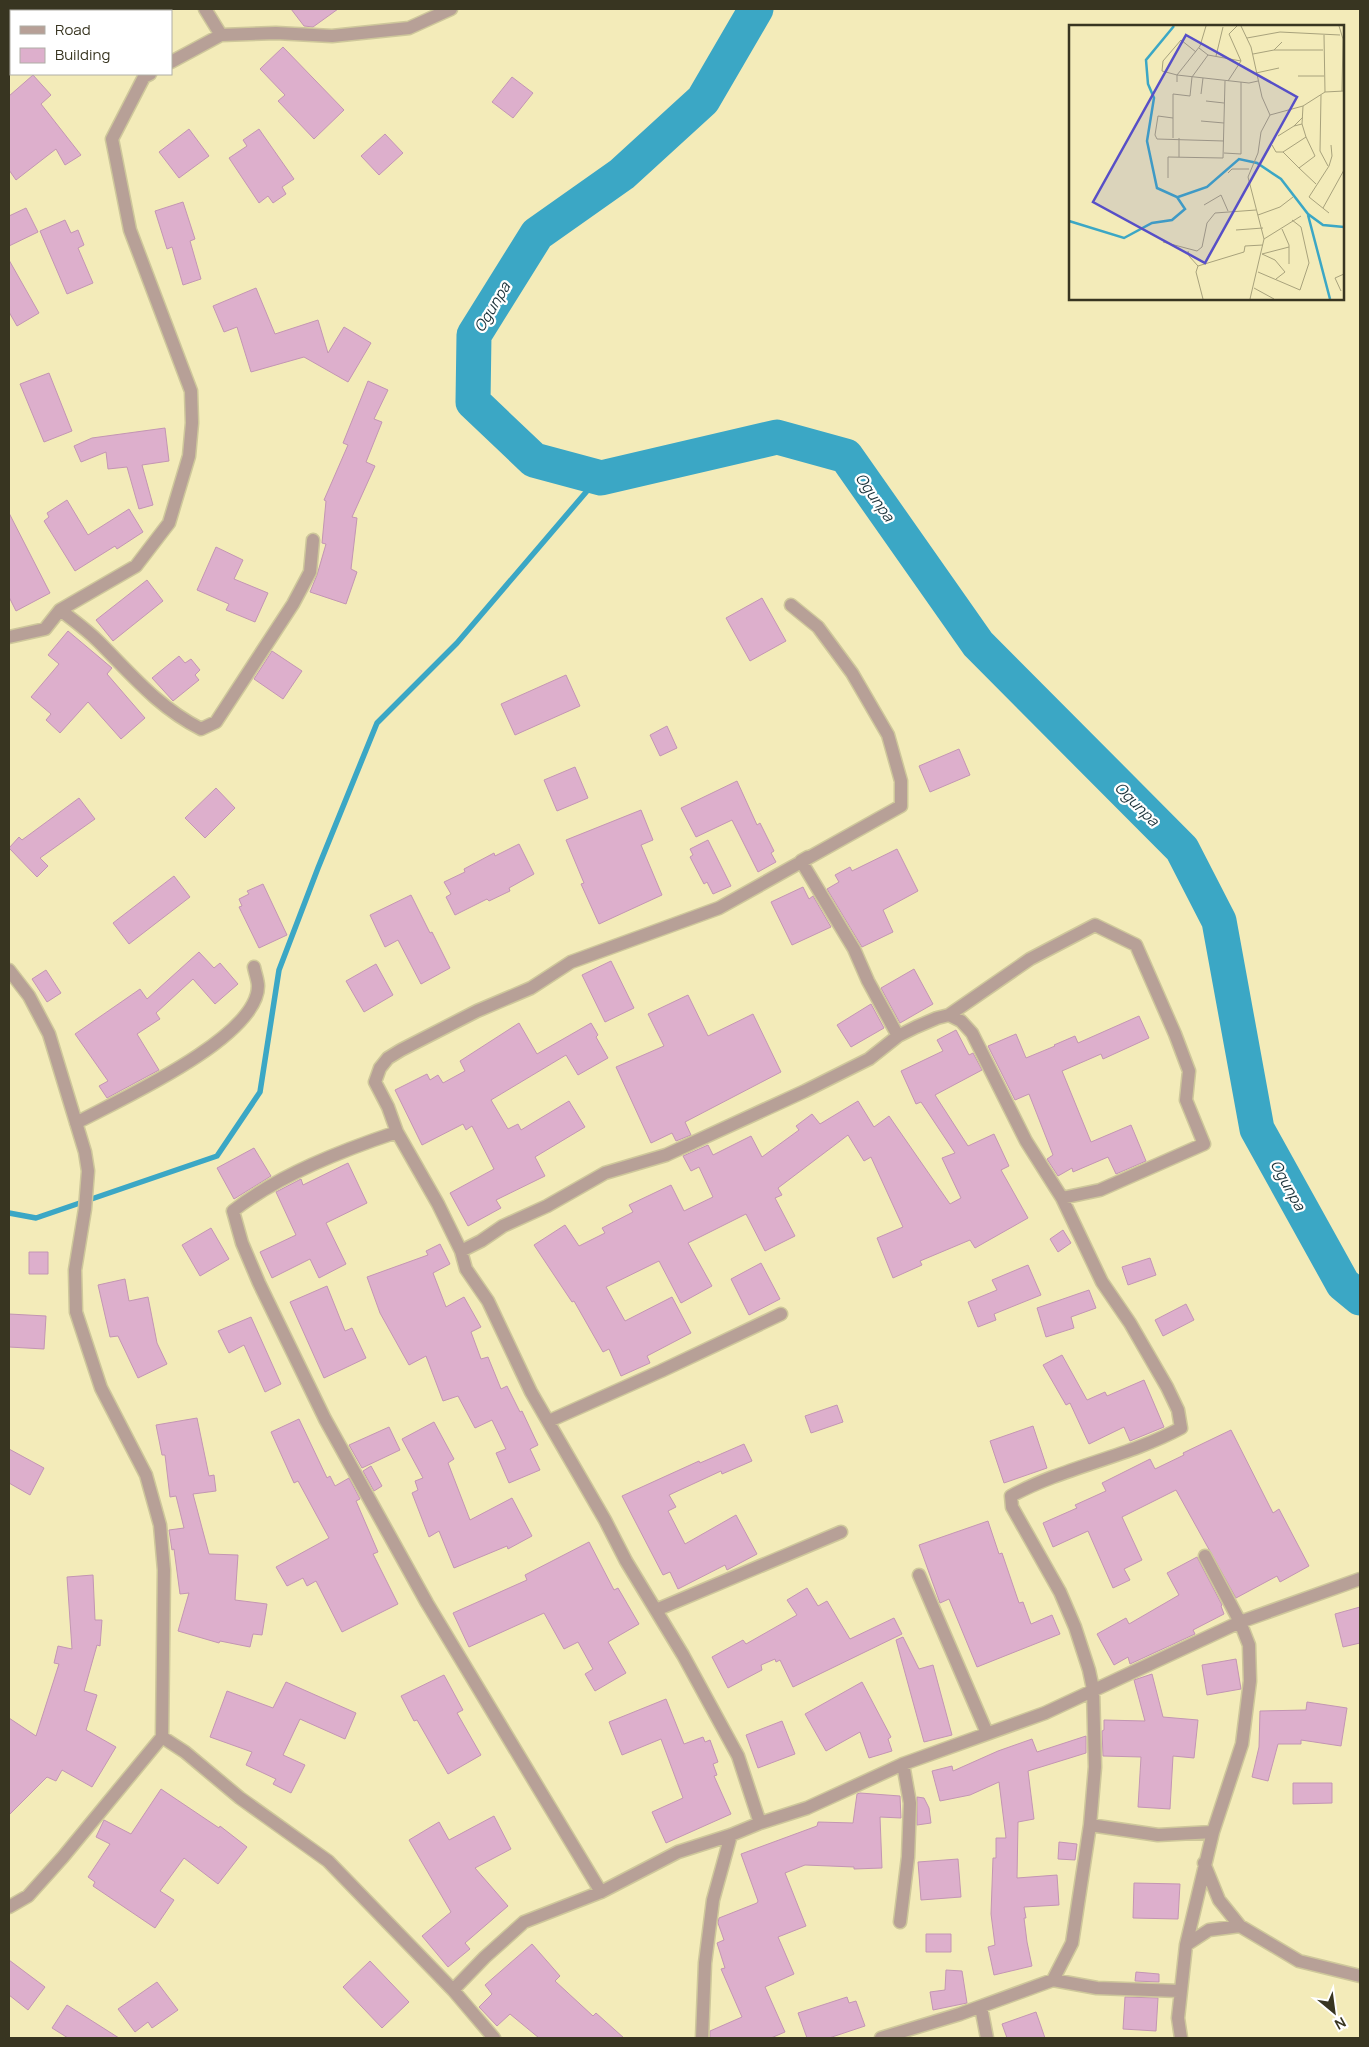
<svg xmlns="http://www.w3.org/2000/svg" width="1369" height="2047" font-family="Manrope,sans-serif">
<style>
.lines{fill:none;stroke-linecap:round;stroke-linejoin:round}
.stream{stroke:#3ba7c5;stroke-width:5.5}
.river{stroke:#3ba7c5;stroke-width:35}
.building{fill:#ddafcc;stroke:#c396b3}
.street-casing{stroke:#cec79b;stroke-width:15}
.street{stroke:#b7a097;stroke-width:12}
.labels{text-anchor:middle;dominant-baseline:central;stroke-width:4.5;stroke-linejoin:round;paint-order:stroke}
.water-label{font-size:15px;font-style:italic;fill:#1b323a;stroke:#fff}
.inset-river{fill:none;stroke:#3ba7c5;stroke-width:2.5}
.inset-road{fill:none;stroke:#a8a27c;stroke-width:1}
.view{fill:#574fc7;fill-opacity:0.15;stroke:#574fc7;stroke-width:2.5}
.inset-edge{fill:none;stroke:#383521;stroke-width:2.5}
</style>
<rect width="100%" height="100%" fill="#f3ebb9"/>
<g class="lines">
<path class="stream" d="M9,1213L36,1218L217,1156L260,1092L279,970L318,868L377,723L457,643L599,477"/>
<path class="river" d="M756,9L703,100L622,174L537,234L474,335L473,402L534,460L601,478L777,437L846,456L978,644L1182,849L1219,921L1257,1129L1343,1284L1360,1298"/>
</g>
<path class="building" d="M291,9H338L313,27L304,26Z
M283,47L344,110L314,139L278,101L285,95L260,69Z
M33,75L51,95L41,104L81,155L65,165L56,149L16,180L9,170V96Z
M512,77L533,93L513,118L492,102Z
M189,129L209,156L179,178L159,152Z
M259,129L294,179L282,187L286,194L273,203L268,196L259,203L229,158L247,146L243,140Z
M385,134L403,153L379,175L361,156Z
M183,202L195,239L190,241L201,279L183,285L172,247L167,249L155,211Z
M26,208L38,232L9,246V216Z
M65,220L71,233L78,230L84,245L78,248L93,283L67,294L40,231Z
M9,260L39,313L17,326L9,312Z
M256,288L275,334L318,320L328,353L344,327L371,343L348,382L304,357L251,372L237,327L224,332L213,306Z
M49,373L72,431L44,442L20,384Z
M368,381L388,390L374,419L382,422L366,462L375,466L352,517L357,518L351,569L357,572L346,604L310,592L317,575L326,544L322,543L326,501L324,500L348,445L343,443Z
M165,428L169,461L142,465L153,505L139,509L127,467L108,469L106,452L81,462L74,446L92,438Z
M67,500L88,535L129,509L143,532L117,549L115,546L75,571L44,521L49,517L47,513Z
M9,513L50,593L16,611L9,597Z
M216,547L243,560L234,579L268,593L255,622L226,610L229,604L197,590Z
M147,580L163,601L113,641L96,620Z
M762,598L786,641L750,661L726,618Z
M68,631L112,668L107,674L145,718L121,739L88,702L60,733L46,720L51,714L31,697L59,664L48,655Z
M272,651L302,671L283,699L254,679Z
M179,656L185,663L191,659L200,670L195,675L199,680L173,701L152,678Z
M566,675L580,706L515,735L501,704Z
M667,726L677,748L660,756L650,735Z
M959,749L970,775L930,792L919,766Z
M575,767L588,798L557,811L544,780Z
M737,781L757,825L760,823L774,851L771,853L776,862L758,872L732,820L696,837L681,808Z
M216,788L235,808L205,838L185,818Z
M79,798L95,819L40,858L48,866L37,877L9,848L19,837L22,840Z
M641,810L653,840L641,845L662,895L599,924L581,884L584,883L566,840Z
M708,840L731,886L713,894L707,882L704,884L690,857L693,855L690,849Z
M519,844L534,874L509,888L510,891L489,901L487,899L455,915L446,897L451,894L444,882L465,872L464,869L494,853L495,856Z
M897,849L918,891L883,910L893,932L862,947L827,889L839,882L835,875L850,867L852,871Z
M174,876L190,897L129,944L113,923Z
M263,884L287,935L259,948L239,907L242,906L239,899L249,894L247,891Z
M803,887L809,899L813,896L831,927L792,945L771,902Z
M411,895L430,933L432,932L450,968L421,984L398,940L385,947L370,915Z
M199,952L214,968L220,963L238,984L215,1004L193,979L156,1013L160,1019L137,1034L159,1070L107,1098L99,1086L108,1081L75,1034L140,989L147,999Z
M611,961L634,1008L605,1022L582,975Z
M376,964L393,995L364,1012L346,981Z
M914,969L933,1004L900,1023L881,988Z
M46,970L61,993L47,1002L32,979Z
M688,995L708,1036L753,1014L781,1072L685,1122L691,1135L676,1141L672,1133L651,1143L616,1067L664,1046L648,1014Z
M871,1004L884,1028L851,1047L837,1025Z
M1139,1016L1149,1038L1103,1059L1101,1054L1062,1071L1091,1142L1131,1125L1146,1161L1116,1174L1108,1157L1073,1172L1072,1168L1058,1176L1047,1159L1053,1155L1029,1094L1015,1100L988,1046L1016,1034L1026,1058L1055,1046L1054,1045L1075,1036L1078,1043Z
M519,1023L537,1054L591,1023L598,1035L596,1037L608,1058L578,1075L566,1055L491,1100L508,1129L518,1124L521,1130L569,1101L585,1127L535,1157L545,1176L496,1200L501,1208L468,1226L450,1193L494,1169L472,1126L466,1130L463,1124L422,1145L395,1090L427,1074L430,1080L438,1075L443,1083L465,1071L460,1061Z
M956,1030L969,1055L973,1053L982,1070L935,1095L968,1146L994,1134L1009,1166L1001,1170L1028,1218L975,1248L970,1240L920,1261L922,1265L893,1278L877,1238L903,1227L871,1157L864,1161L848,1135L778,1188L782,1195L775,1198L795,1236L765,1251L746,1214L688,1243L712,1286L681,1303L659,1261L606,1287L625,1321L672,1297L691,1333L647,1356L650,1363L621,1376L609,1349L603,1352L574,1301L572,1302L534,1245L565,1225L579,1246L605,1233L602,1228L633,1212L629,1205L671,1185L684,1211L713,1197L699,1167L691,1171L683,1156L708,1145L713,1155L751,1136L762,1157L799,1130L796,1126L812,1114L820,1124L858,1101L874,1127L889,1116L950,1204L961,1198L942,1158L955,1153L921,1102L916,1104L901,1071L943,1051L937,1040Z
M254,1148L271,1176L234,1199L217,1168Z
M348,1163L367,1203L326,1223L346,1264L319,1278L310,1259L272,1278L260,1252L296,1235L276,1192L301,1179L303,1185Z
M211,1228L229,1259L200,1276L182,1245Z
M1063,1230L1071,1243L1058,1252L1050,1239Z
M440,1244L450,1264L433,1273L446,1307L464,1297L481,1327L471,1332L481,1359L488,1357L501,1389L507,1386L520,1412L522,1411L538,1445L530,1449L540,1470L509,1483L496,1453L506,1449L492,1420L475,1428L458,1396L443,1401L426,1356L409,1365L380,1313L367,1277L428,1255L426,1251Z
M29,1252H48V1274H29Z
M1150,1258L1156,1275L1128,1285L1122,1267Z
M761,1263L780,1299L749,1315L731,1279Z
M1028,1265L1041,1295L994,1314L996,1320L978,1327L968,1302L997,1290L992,1280Z
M125,1279L129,1301L148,1297L157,1343L167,1364L138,1378L118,1336L110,1337L98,1285Z
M327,1286L345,1331L352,1328L366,1358L324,1378L290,1302Z
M1089,1290L1096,1308L1071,1317L1074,1328L1046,1337L1037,1308Z
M1186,1304L1194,1320L1163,1336L1155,1320Z
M9,1314L46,1316L44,1349L9,1347Z
M251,1317L281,1384L265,1392L244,1345L229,1353L218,1331Z
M1062,1355L1087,1400L1105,1392L1107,1396L1144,1380L1164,1427L1130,1441L1124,1427L1089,1444L1070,1403L1066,1405L1043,1365Z
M837,1405L843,1422L811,1433L805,1416Z
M197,1418L209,1476L214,1475L216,1491L193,1494L209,1554L238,1555L235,1600L267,1604L262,1635L253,1634L250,1647L220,1641L219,1643L178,1631L189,1593L180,1594L174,1549L172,1550L169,1530L184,1528L176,1496L170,1497L165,1455H162L156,1425Z
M299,1419L327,1478L330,1476L335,1486L349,1478L360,1499L356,1501L378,1552L373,1554L398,1604L342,1632L316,1581L307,1586L303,1578L287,1586L276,1567L329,1538L298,1481L294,1483L271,1432Z
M434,1422L454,1459L448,1463L470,1520L512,1498L532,1536L508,1549L507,1546L454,1568L439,1531L429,1537L412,1493L418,1490L415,1481L423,1478L402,1439Z
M1033,1426L1047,1468L1004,1483L990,1441Z
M389,1427L400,1450L362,1468L349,1445Z
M1231,1430L1273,1513L1279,1509L1309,1566L1280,1582L1277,1576L1236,1598L1176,1490L1122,1517L1142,1560L1124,1569L1130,1580L1113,1588L1088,1531L1053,1547L1043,1523L1077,1508L1075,1505L1106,1491L1102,1483L1150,1459L1155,1469L1184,1455L1183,1453Z
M744,1444L752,1461L722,1474L721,1471L669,1495L676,1507L668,1511L685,1544L736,1515L757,1554L727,1570L725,1565L678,1589L670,1572L663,1575L622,1496L699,1461L700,1463Z
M9,1449L44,1468L30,1495L9,1483Z
M371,1466L382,1486L374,1491L363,1471Z
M988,1521L999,1554L1002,1553L1019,1603L1023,1602L1031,1624L1052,1615L1060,1634L977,1667L949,1599L940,1603L919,1545Z
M589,1542L614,1590L618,1588L639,1624L608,1642L626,1673L595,1691L585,1674L593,1669L578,1642L564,1649L544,1613L469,1647L453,1613L527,1580L525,1575Z
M1197,1557L1222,1605L1221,1606L1224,1614L1193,1630L1195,1634L1130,1664L1128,1657L1114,1665L1097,1634L1126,1618L1129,1624L1179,1595L1167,1573Z
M93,1575L95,1620H102L100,1646L97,1645L84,1691L97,1695L86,1730L116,1747L92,1787L62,1770L56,1781L47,1777L9,1815V1718L36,1736L59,1664L54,1663L58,1646L72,1649L67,1577Z
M807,1588L818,1606L827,1601L850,1639L894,1618L902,1634L793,1687L780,1660L776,1662L775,1659L761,1665L762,1670L728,1688L712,1657L743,1640L746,1644L797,1615L787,1600Z
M1360,1607V1643L1343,1647L1335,1614Z
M903,1637L919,1669L933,1665L952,1735L924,1742L896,1640Z
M1236,1659L1241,1689L1207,1695L1202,1665Z
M1152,1674L1163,1717L1198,1720L1194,1758L1173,1756L1170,1809L1138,1807L1141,1757L1103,1756L1102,1731L1104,1730V1720L1145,1721L1134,1680Z
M444,1675L463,1710L457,1713L481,1755L448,1774L417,1720L414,1721L401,1696Z
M286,1682L356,1713L345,1739L300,1719L283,1755L305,1765L291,1793L273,1784L276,1779L246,1765L252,1752L210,1737L227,1691L273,1708Z
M862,1682L891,1737L888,1739L892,1751L869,1758L860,1732L826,1751L805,1714Z
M666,1699L684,1744L703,1737L705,1742L710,1740L718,1762L713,1764L717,1775L714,1776L731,1814L666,1843L652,1812L683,1798L661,1739L622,1755L609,1722Z
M1307,1702L1347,1708L1341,1746L1301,1740V1744H1278L1268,1781L1252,1777L1259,1747L1260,1711L1306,1710Z
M782,1721L795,1754L758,1768L746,1735Z
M1086,1736V1753L1028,1771L1034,1819L1018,1822L1017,1878L1057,1875L1059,1905L1024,1907L1026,1918H1024L1027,1942L1032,1966L994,1975L988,1947L995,1945L991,1914L993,1858H996V1838H1006L999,1782L970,1795L940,1801L932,1771L952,1766L953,1771L998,1751L1032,1739L1037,1752Z
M1293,1783H1332V1803L1293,1804Z
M161,1789L219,1828L220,1826L247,1847L218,1884L184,1858L160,1891L174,1900L155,1928L93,1886L95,1882L88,1877L110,1844L96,1837L104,1820L131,1834Z
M860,1793L900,1796L901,1818L880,1817L882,1868L854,1869V1867L805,1865L785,1873L806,1926L778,1937L794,1974L765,1987L785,2032L771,2038H710V2031L742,2017L721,1969L725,1968L717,1943L724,1940L718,1923L719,1918L757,1903L758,1901L741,1854L817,1826L818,1822L853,1823L857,1794Z
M917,1797L924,1798L929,1808L931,1823L917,1825Z
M494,1816L511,1849L475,1868L508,1906L465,1943L470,1949L448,1967L422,1936L451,1912L409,1840L439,1822L449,1840Z
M1059,1842L1077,1844L1075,1860L1058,1859Z
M958,1859L961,1897L921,1900L918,1862Z
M1134,1883L1180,1884L1178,1919L1133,1918Z
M926,1934H951V1952H926Z
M532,1944L560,1976L555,1981L593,2016L596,2013L624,2038H539L510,2014L497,2026L479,2007L492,1994L485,1985Z
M9,1960L45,1987L28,2010L9,1995Z
M370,1961L409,2002L382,2028L343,1987Z
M946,1970L962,1971L967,2003L933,2010L930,1992L945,1990Z
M1136,1972L1159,1974V1982L1135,1981Z
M157,1982L178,2010L152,2028L148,2022L135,2032L118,2009Z
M847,1997L849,2003L856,2001L865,2026L829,2038H807L798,2013Z
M1125,1997L1158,1998L1156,2031L1123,2029Z
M67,2005L119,2038H68L52,2028Z
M1036,2012L1045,2038H1007L1002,2024Z"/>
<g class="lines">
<g class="street-casing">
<path id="street" d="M205,9L221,35
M171,62L221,35L276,33L332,36L409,28L451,9
M60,610C73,620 87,630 99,642C132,675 158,707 201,729L216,722L293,604L310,572L313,540
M9,637L45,629L60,610L136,566L169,523L189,456L192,423L191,391L130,230L112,139L144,77L150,74
M808,857L801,861L854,949L868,981L898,1036
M9,970L29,996L49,1034L85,1152L88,1171L85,1209L75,1270L76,1312L101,1388L146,1475L160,1525L164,1570L162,1737L63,1857L28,1896L9,1907
M949,1015L961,1021L972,1033L1026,1141L1062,1198L1102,1282L1130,1323L1167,1387L1178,1410L1181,1428C1127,1457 1064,1467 1011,1496L1012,1507L1060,1592L1075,1627L1089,1670L1093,1689L1095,1767L1090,1825L1072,1943L1053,1980
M76,1123C117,1101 258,1038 258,986C258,980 255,973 254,967
M397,1132C343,1150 278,1175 233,1211L242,1243L259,1283L325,1419L427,1603L601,1892
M461,1251L481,1241L503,1226L547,1206L605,1173L666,1155L805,1091L869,1059L898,1036L916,1027L937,1018L949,1015L1030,959L1095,925L1136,945L1175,1034L1189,1071L1186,1100L1204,1144L1100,1190L1062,1198
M549,1421L661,1371L781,1314
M1205,1556L1240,1622L1360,1579
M919,1575L987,1733
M656,1610L841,1532
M162,1737L185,1752L240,1798L328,1861L453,1990L494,2038
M760,1823L738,1756L683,1655L626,1561L605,1520L531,1392L488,1301L466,1269L461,1251L438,1204L397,1132L388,1107L375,1082L380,1068L388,1058L401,1050L477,1011L531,988L571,962L719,908L901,806V781L888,735L852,673L818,627L791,605
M1090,1825L1158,1835L1213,1832
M1204,1863L1219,1900L1240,1926
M900,1922L908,1857L910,1803L903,1764
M1186,1945L1209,1930L1240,1926L1299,1961L1360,1976
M453,1990L485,1957L524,1922L601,1892L678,1852L731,1835L760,1823L807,1808L903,1764L1045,1713L1240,1622L1249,1645L1250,1681L1242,1744L1213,1832L1186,1945L1178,2018L1181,2038
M981,2007L987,2038
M702,2038L705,1963L713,1900L731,1835
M881,2038L960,2014L1053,1980L1097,1988L1179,1991"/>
</g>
<use href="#street" class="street"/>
</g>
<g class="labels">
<g class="water-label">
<text transform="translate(492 307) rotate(-59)">Ogunpa</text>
<text transform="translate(875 497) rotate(55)">Ogunpa</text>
<text transform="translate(1137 804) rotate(45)">Ogunpa</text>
<text transform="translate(1288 1185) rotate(61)">Ogunpa</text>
</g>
</g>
<g transform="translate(1069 25)">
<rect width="275" height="275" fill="#f3ebb9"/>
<path class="inset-river" d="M109,172L138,162L170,134L188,138L212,154L239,189L254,200L275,202M239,190L261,274M0,196L55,213L83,198L103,195L116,184L108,172L88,163L78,116L85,73L79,59L77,35L105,1"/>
<path class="inset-road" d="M137,1L131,21L108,50L180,58L189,56M168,1L160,9L172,36M172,1L182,22L193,72L201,90M270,1L274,14L273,66M255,10L256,67M178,13L211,7L271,10M130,23L139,30L172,36L159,56M205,25H254M184,29L205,25L213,17M147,31L154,2M187,48L210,43M229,51H255M108,57V50L93,46L94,36L112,15L127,27M132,69L134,53M252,70L251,126L259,141M137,76L155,78M234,81L233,99L237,112L214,127L230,143L246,131M104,93L89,91L86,110L88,114L155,116M132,96L155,98M233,99L225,101L234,92M209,111L225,101M237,112L246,131M104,113V69L121,71L123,52L139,30M203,120L207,127H214M155,128L172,129V57M110,132V113M230,143L247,159M159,148L163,144H180M99,153V132L154,133L156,56M135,180L152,170L159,186M254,183L275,145M260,188L240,172L260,141L263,131L262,120M189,190L211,182L224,172M213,204L220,220V239M167,205L194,203M195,214L232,191M94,217L128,226L133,222L138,198L146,188L187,185M119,226L120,231L129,241L175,227L176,221L194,220M129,241L127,247L134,274M189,247L231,265L240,238L232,202L223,195M207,254L216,247L206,235L193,229L220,222M185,263L205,274M272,266L266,253L275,249M181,274L195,214L179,152L189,128L192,107L201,90L234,81L256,67L275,66"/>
<path class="view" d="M117,10L228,72L136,238L24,177Z"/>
<rect width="275" height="275" class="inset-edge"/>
</g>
<rect width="1369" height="2047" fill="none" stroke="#383521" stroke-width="20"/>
<rect x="10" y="10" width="162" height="65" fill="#ffffff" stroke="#afaea6"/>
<rect x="20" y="26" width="25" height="8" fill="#b7a097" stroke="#afaea6"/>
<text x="55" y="35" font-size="15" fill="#383521">Road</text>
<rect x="20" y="48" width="25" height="15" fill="#ddafcc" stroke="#afaea6"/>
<text x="55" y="60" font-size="15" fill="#383521">Building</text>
<g transform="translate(1334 2012) rotate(151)" stroke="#ffffff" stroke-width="4" paint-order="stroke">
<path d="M0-4L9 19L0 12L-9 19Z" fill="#383521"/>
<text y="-8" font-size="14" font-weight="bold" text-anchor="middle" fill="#383521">N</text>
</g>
</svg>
